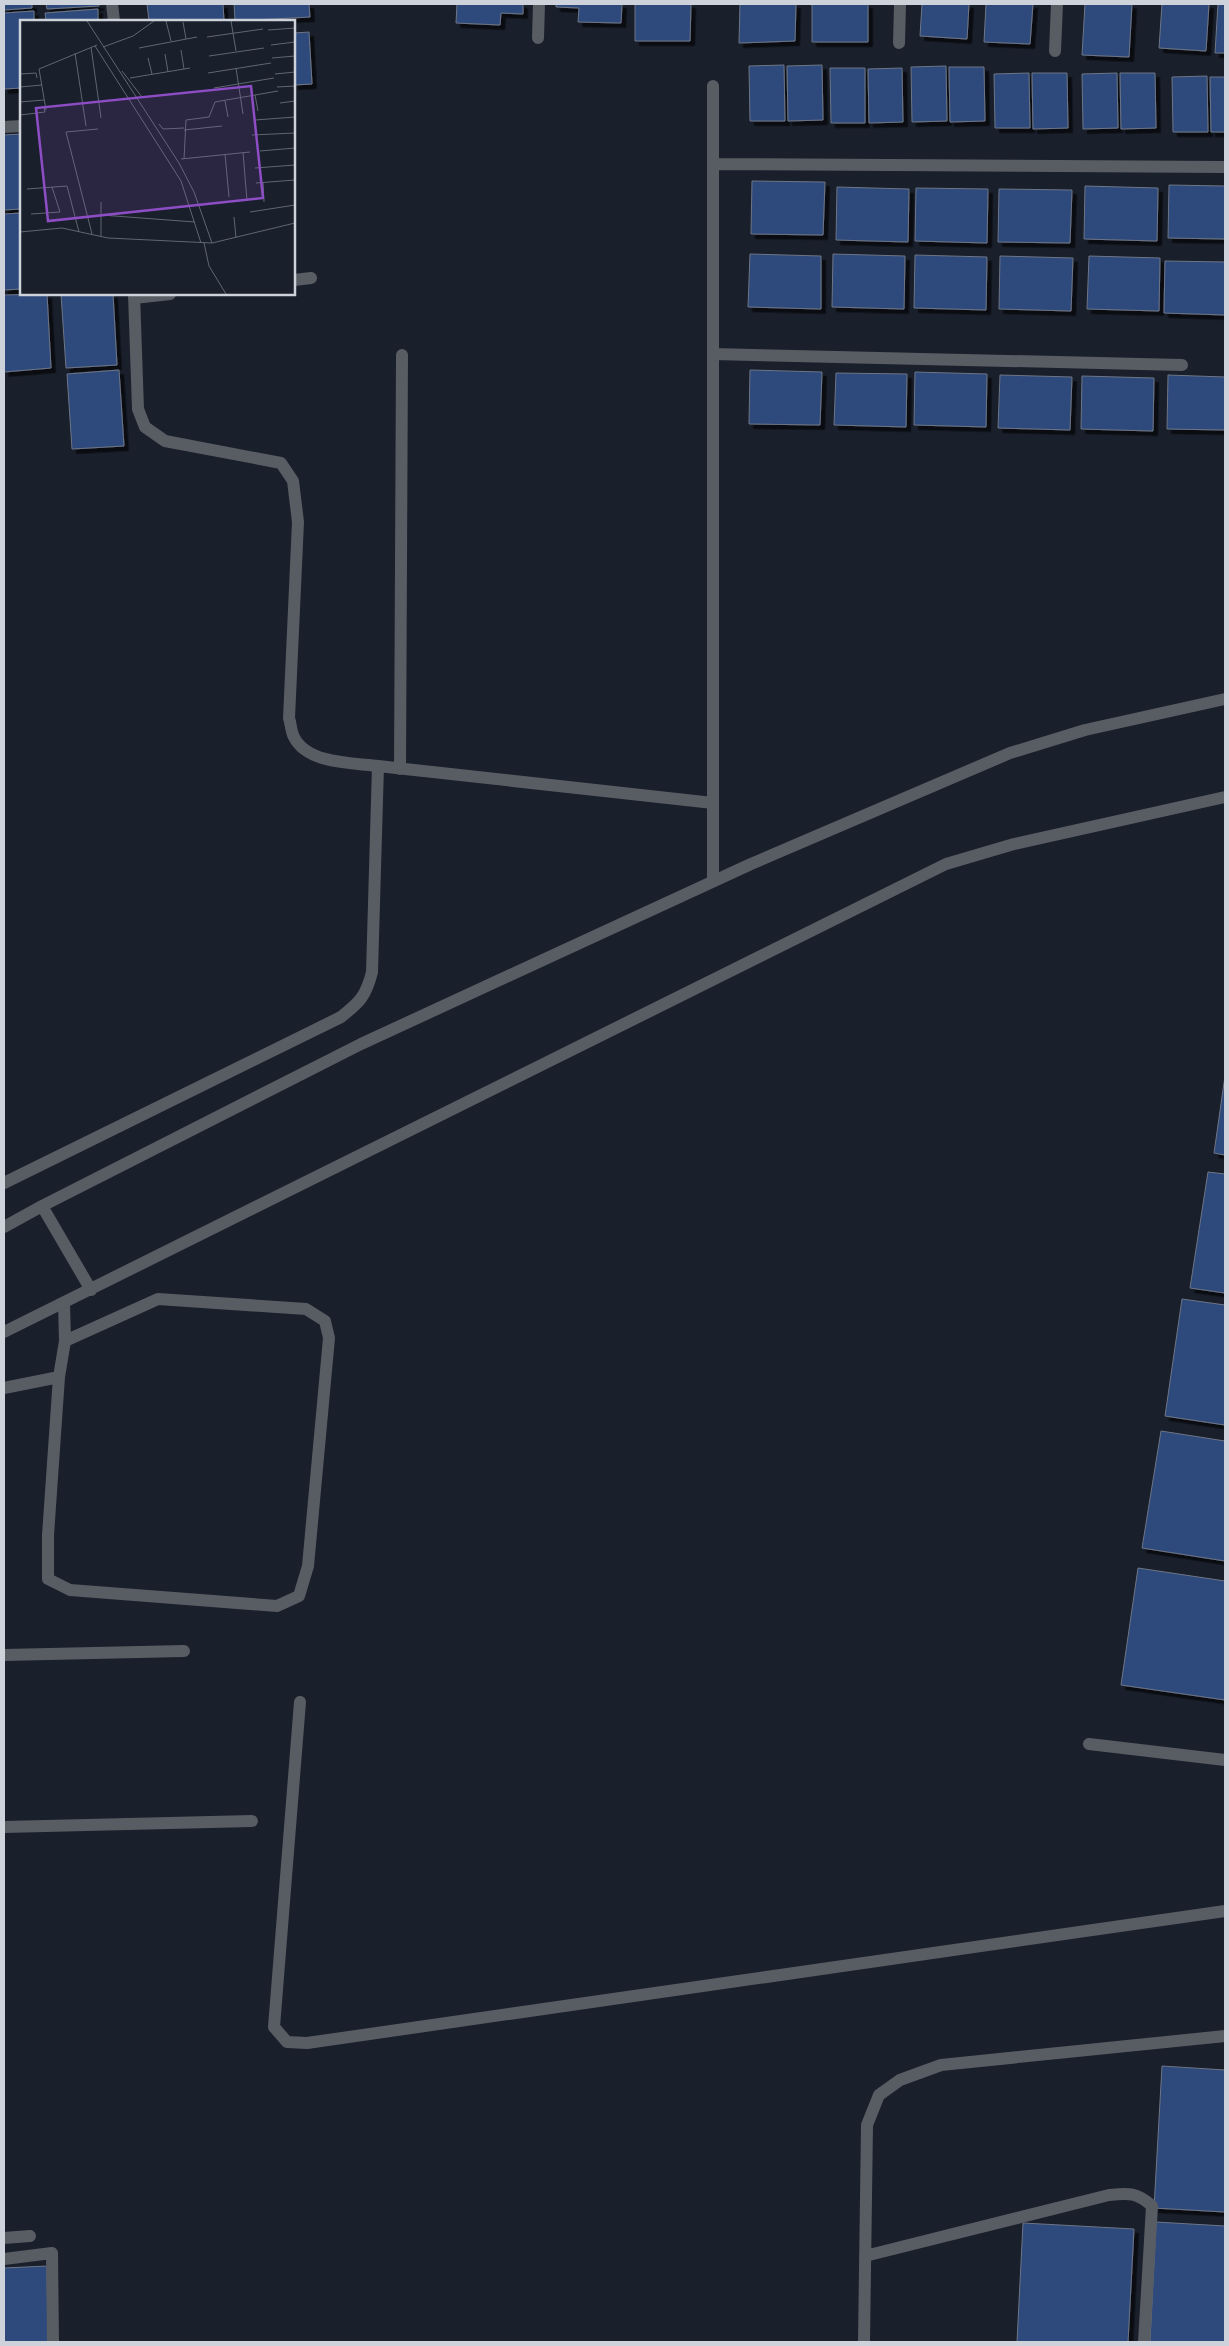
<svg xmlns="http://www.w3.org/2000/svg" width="1229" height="2346" font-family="Barlow,sans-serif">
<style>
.building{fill:#2e497c;stroke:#6d7685;filter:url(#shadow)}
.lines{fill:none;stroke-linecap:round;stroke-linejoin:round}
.lane{stroke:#585c63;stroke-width:12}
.street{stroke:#585c63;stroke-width:12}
.inset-road{fill:none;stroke:#616771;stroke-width:1}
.view{fill:#8c4dc5;fill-opacity:0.15;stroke:#8c4dc5;stroke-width:2.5}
.inset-edge{fill:none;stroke:#ced3db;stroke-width:2.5}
</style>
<defs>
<filter id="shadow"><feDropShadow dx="4.5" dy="4.5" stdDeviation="0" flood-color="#0009"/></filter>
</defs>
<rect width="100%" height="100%" fill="#191f2b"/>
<path class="building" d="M4,4H32V8L4,10Z
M46,4H99V6L47,9Z
M147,4H223L224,21H149Z
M234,4H309L310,17L235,21Z
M457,4H523V14L501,13L500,25L456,23Z
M556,4H622L621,23L578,22L579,8L556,7Z
M635,4H691L690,41H635Z
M740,4H796L795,41L739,43Z
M812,4H868V42H812Z
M922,4H969L967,39L920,36Z
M986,4H1033L1030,44L984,42Z
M1085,4H1132L1129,57L1082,55Z
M1162,4H1209L1206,51L1159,48Z
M1218,4H1225V53H1215Z
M98,9V21H46L45,13Z
M34,11V21H21V88L4,89V13Z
M309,32L312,84L294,85V33Z
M784,65L785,121H750L749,66Z
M822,65L823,120L788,121L787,66Z
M946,66L947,121L912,122L911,67Z
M949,67H984L985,121L950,122Z
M830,68H865V123H831Z
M902,68L903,122L869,123L868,69Z
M1029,73L1030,128H995L994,74Z
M1032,73H1067L1068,128L1033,129Z
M1117,73L1118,128L1083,129L1082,74Z
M1120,73H1155L1156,128L1121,129Z
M1207,76L1208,132H1173L1172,77Z
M1210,77H1225V132H1211Z
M21,134V209L4,210V135Z
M752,181L825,182L823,235L751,234Z
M1169,185L1225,186V239L1168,238Z
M1085,186L1158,188L1157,241L1084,239Z
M837,187L909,189L908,242L836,240Z
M916,188L988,189L987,243L915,241Z
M999,189L1072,190L1070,243L998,242Z
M21,213V289L4,290V214Z
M750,254L821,256V309L748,307Z
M833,254L905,256L904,309L832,307Z
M915,255L987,257L986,310L914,308Z
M1000,256L1073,258L1071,311L999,309Z
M1089,256L1160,258L1159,311L1087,309Z
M1165,261L1225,262V315L1164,313Z
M47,294L51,368L4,372V295Z
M61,294H113L117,365L66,368Z
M119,370L124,446L72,449L67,374Z
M750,370L822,372L820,425L749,424Z
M915,372L987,374L986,427L914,425Z
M836,373L907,374L906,427L834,425Z
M1000,375L1072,377L1070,430L998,428Z
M1168,375L1225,377V430L1167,429Z
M1082,376L1154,378L1153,431L1081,429Z
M1225,1076V1155L1214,1153Z
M1208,1172L1225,1174V1293L1190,1288Z
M1182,1299L1225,1305V1425L1165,1416Z
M1161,1431L1225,1441V1561L1142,1548Z
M1138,1568L1225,1581V1700L1121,1685Z
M1162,2066L1225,2070V2212L1154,2208Z
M1156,2222L1225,2226V2342H1150Z
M1023,2223L1134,2229L1128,2342H1017Z
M47,2266L48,2342H4V2268Z"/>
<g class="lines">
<path class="lane" d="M64,1303L65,1341L59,1377L48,1535V1579L70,1590L277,1606L299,1596L308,1566L329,1338L325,1321L306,1309L158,1299L65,1341
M4,1388L59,1377"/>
<path class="street" d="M112,4L114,21
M538,38L539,4
M899,43L900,4
M1055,51L1057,4
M4,127L21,126
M713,164L1225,167
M294,280L311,278
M134,294L138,409L145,427L165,441L281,463L293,481L298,522L289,718C291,724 291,732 294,737C307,764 353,763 378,766L713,803
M134,298L170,294
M713,354L1182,365
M400,769L402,355
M713,881V86
M4,1183L341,1017C360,1002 366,996 372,972L378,766
M42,1206L91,1290
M4,1227L42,1206L361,1044L751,864L1010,753L1085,730L1225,699
M4,1332L946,864L1014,844L1225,797
M4,1655L184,1651
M300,1702L274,2027L287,2042L307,2043L1225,1911
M1089,1744L1225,1760
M4,1827L252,1821
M4,2238L30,2236
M865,2256L1109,2195C1129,2193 1137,2192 1152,2206L1144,2342
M4,2259L52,2253L53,2342
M864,2342L867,2125L879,2095L900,2080L941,2065L1225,2036"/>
</g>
<g transform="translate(20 20)">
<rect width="275" height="275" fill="#191f2b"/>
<path class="inset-road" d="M67,1L159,143L174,172L192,223M146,1L151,21M211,1L216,31M163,2L166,19M248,10L275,8M187,17L243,9M251,25L275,22M75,26L161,161L181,223M71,27L81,98M83,27L113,16L134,1M119,28L177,17M161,30L164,49M55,33L66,106M145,34L148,52M189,36L244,28M128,38L132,54M252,38L275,36M216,48L223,94M102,51L122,77M188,53L251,43M0,54L16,53L17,58M255,54L275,52M110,58L170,48M0,67L22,65M257,67L275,66M194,68L254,58M235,75L238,91M205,81L208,97M0,82L24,80M260,83L275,81M26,90L19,49L77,25M0,95L25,92L24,87M235,100L275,97M139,104L143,109L164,108M164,110L202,106M232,115L275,113M240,131L275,128M223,132L227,181M205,134L209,177M161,139L230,132M164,139L166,100L189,97L195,82L258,71M235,148L275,145M243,162L244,182M236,163L275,160M7,169L47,166L59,212M230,192L275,185M11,194L40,192L32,167M81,195L175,202M214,197L216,218M0,212L42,208L88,218L192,223L275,203M72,214L46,112L78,109M81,216V182M184,223L189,246L206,274"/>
<path class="view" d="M231,66L243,178L28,201L16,88Z"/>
<rect width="275" height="275" class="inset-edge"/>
</g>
<rect width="1229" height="2346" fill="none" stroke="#ced3db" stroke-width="10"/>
</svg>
